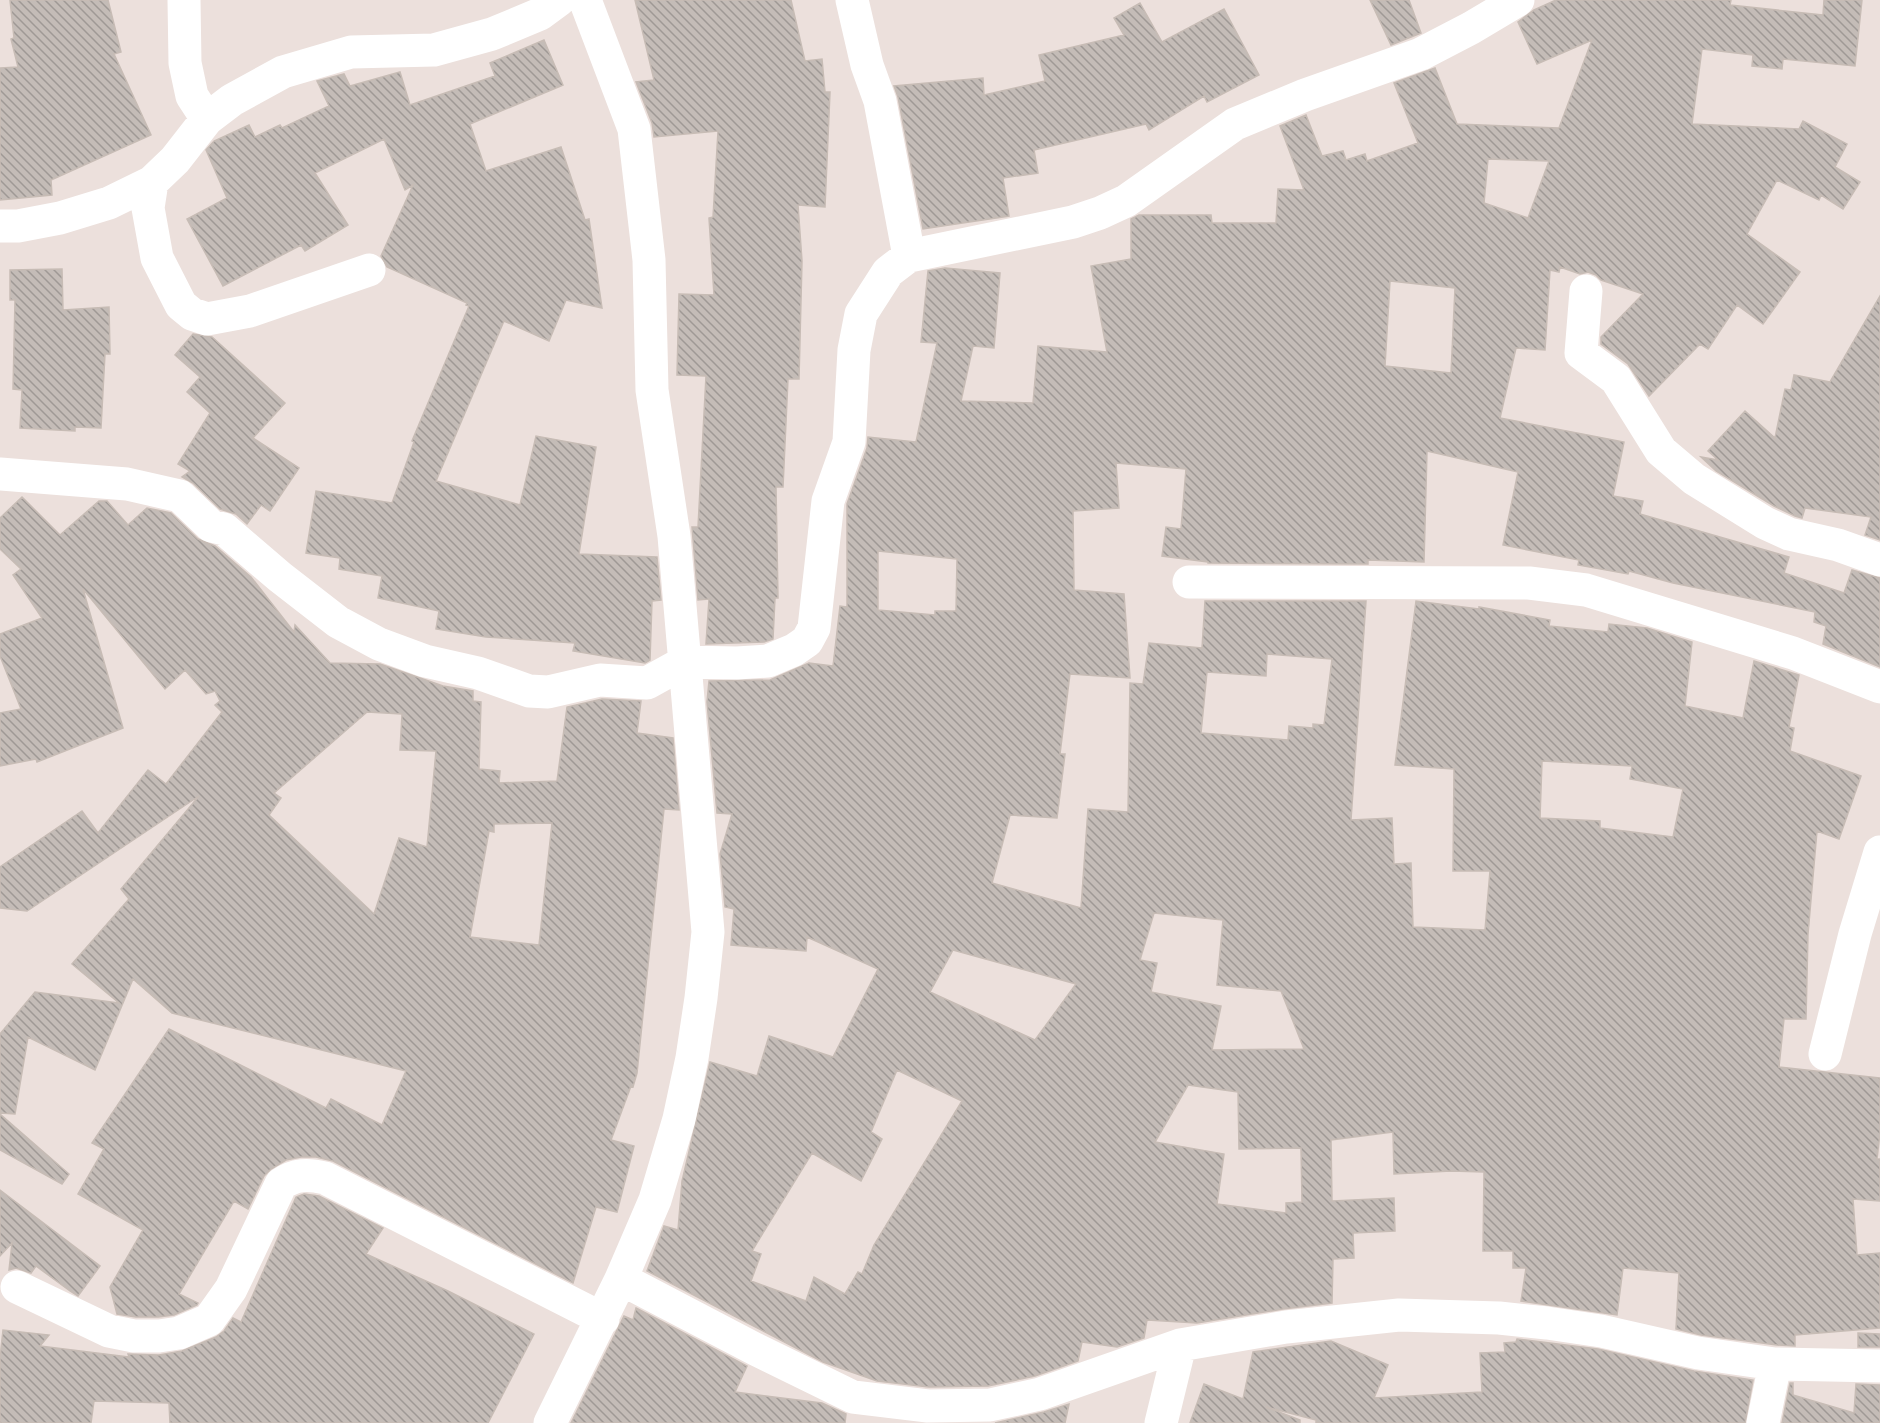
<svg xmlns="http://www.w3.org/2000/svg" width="1880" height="1423" font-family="'Roboto Condensed',sans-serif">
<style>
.building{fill:url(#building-back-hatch);stroke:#c7bcb5;stroke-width:1.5;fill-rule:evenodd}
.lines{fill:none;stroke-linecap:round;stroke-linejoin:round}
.minor{stroke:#fff;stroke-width:33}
</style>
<defs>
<pattern id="building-back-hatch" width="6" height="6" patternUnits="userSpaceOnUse" patternTransform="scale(1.5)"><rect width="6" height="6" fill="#c4bcb7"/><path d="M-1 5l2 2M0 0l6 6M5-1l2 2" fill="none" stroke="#9f9995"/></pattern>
</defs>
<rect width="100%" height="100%" fill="#ece0dc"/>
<path class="building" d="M10,0H108L121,52L114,54L151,135L51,180L52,195L0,200V68L18,67L11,39L14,38Z
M635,0H791L805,61L822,59L825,92H830L825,207L798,205L802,261L799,379H788L783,487H776L778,598H775L773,639L764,642L706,644L709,599L698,600L692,527H698L706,376L677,375L679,294L714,295L709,218L713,217L718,131L654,137L652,123L636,82L654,80Z
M1370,0H1409L1421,33L1391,45Z
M1556,0H1731L1730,5L1823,15L1824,0H1862L1855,66L1783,59L1782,69L1752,66L1753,55L1702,49L1692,124L1799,129L1803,121L1847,144L1835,167L1860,182L1843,209L1821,195L1819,200L1777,180L1747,234L1800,272L1763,324L1737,305L1708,349L1700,344L1649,396L1628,364L1601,344V337L1643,294L1601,280L1596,275L1588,272L1580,274L1560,267L1559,272L1550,270L1545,350L1516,348L1500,418L1624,442L1613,496L1643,501L1640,514L1789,557L1784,573L1844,593L1852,570L1880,578V667L1823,644L1826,626L1814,622L1815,612L1673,583L1629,571L1628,574L1578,565L1579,560L1503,545L1518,472L1427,451L1424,562L1368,560V564L1208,563V562L1162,556L1166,527L1181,529L1186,469L1116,463L1119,508L1073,511L1074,590L1124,594L1130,678L1070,674L1060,754H1065L1057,818L1010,815L992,883L1081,908L1088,809L1128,812L1130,683L1143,684L1149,643L1202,648L1205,601H1366L1351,820L1392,818L1394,864L1411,863L1413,927L1485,930L1490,871H1453L1454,769L1395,765L1416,601L1479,609V607L1550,620L1549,626L1608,632L1609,624L1647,628L1692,642L1685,706L1743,718L1754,661L1799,675L1789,727L1794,728L1790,751L1861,776L1839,839L1817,831L1808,934L1806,1019H1784L1779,1067L1880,1078V1134L1877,1159H1880V1201L1853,1199L1857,1255L1880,1253V1328L1795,1335V1346L1777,1345L1701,1335L1676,1329L1679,1273L1623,1268L1617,1315L1521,1301L1526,1268H1513V1251H1483L1484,1172L1451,1171L1394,1174L1393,1132L1331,1140L1332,1201L1394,1198L1395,1231L1353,1233L1354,1258L1333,1259L1332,1303L1283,1309L1197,1323L1147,1320L1144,1338L1117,1347L1082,1342L1078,1361L1035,1376L988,1386L929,1387L877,1381L823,1362L647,1271L664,1226L678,1230L682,1181L710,1062L757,1076L769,1036L833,1057L878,969L807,937L806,951L731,945L734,909L725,907L720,854L732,814L717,813L707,702L709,681L770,680L809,663L833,666L840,606L847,607V504L867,448L868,437L916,442L937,343L921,342L928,271L945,268L1000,273L994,348L973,346L961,401L1033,403L1038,346L1107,352L1091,266L1131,259V219L1139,215H1211L1212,223H1276L1278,189L1304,190L1280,126L1306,115L1322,156L1343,151L1346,160L1365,154L1367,161L1418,143L1394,83L1435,68L1457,124L1559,128L1592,40L1537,64L1518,22L1534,10ZM1488,159L1549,161L1528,218L1484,203ZM1390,281L1455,288L1451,373L1385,366ZM878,551L957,559L956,611H935V615L878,610ZM1267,654L1332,659L1324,725L1313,724V728L1289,726L1288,740L1201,733L1207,672L1266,676ZM1542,761L1632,766L1630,779L1683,789L1673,837L1600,828V821L1540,818ZM1154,913L1223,920L1217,985L1281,991L1304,1049L1212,1050L1221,1006L1151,992L1157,963L1140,960ZM953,950L1076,984L1035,1040L930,992ZM897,1070L962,1101L874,1245L862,1274L858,1272L845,1294L814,1277L806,1301L751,1281L761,1254L752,1251L812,1153L861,1181L882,1139L871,1132ZM1188,1085L1238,1092L1239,1149L1301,1148L1302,1202L1286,1203V1213L1217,1204L1224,1154L1155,1142Z
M1140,3L1162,42L1224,9L1259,75L1207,102L1204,96L1149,130L1146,124L1034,150L1038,173L1003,178L1009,216L923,229L898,97L894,86L983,78L984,95L1045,81L1039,55L1124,35L1114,18Z
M544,40L563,85L470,124L486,171L561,147L585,220L589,219L602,308L566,300L549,341L504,321L436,481L520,505L536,436L596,447L579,554L657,557L661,600L652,601L650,660L645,663L573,651L575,643L486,637L436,629L439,611L378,598L382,576L339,569L340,558L306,553L316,491L392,503L414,442L412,441L469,306L466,305L467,303L387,267L381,256L413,185L405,190L384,139L315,173L348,225L305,251L301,245L223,286L187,219L227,198L206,150L214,141L249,125L255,137L280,125L282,128L329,106L317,81L344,74L350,86L400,72L410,105L495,76L490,63Z
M62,269L63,310L109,307L110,354H105L101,428L75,427V431L20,428L22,390L13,389L15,300H10V270Z
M1880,296V540L1865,535L1871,517L1805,508L1802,518L1795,516L1774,506L1716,471L1701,457L1718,460L1708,451L1745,411L1775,438L1785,389L1791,390L1794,375L1830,382Z
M193,334L212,337L285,403L253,438L299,468L270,511L261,505L247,524L236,514L220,509L193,483L182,477L190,471L178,464L210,413L187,392L200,377L175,355Z
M22,497L60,535L99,501H107L128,525L147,508L171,513L198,539L215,546L251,577L294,632L295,625L330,663L380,664L443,686L473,691V701L481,702L479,769L500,771L499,783L557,781L567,707L602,699L641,701L637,733L673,738L679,810L664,809L637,1073L633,1087L631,1086L611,1140L634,1146L617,1212L596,1207L573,1283L333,1161L316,1157H301L286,1160L271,1169L264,1176L248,1209L234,1201L179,1294L198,1303L197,1305L174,1315L158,1317H136L117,1314L110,1287L143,1230L78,1194L104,1149L92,1143L169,1029L326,1108L331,1099L382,1125L406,1071L172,1013L133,979L95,1070L28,1037L15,1114L0,1113V1034L35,992L119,1003L72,964L129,899L121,889L199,796L27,911L0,908V867L82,811L98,833L148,770L166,784L222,712L215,705L220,701L215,691L206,694L185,670L165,689L83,589L123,728L37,762L36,759L0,766V713L21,709L0,656V634L42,618L13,575L21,569L0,549V518ZM367,712L402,714L400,750L436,751L427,847L399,838L374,914L269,815L281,798L274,793ZM552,823L539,945L470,937L489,831L494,832V824Z
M0,1114L69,1174L62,1184L0,1150Z
M0,1190L100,1266L78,1296L70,1291L36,1266L31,1273L16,1268L9,1270L12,1243L0,1256Z
M304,1194L319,1196L383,1228L366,1254L448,1291L534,1334L488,1423H170L169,1403L94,1401L91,1423H0V1358L3,1330L49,1335L40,1346L129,1357L128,1354L159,1355L182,1351L216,1337L224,1331L233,1318L241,1322L296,1197Z
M636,1308L747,1366L735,1392L822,1403L846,1414L845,1423H571L624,1316L633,1320Z
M1858,1333L1880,1334V1347H1858Z
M1517,1339L1598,1349L1694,1371L1753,1380L1745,1423H1316V1420L1266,1407L1300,1420V1423H1190L1204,1384L1243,1399L1253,1352L1331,1341L1388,1365L1374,1398L1482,1392L1480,1353L1505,1352L1504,1343L1516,1342Z
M1790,1383H1793V1395L1854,1413L1856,1384L1880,1385V1423H1782Z
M1069,1404L1065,1423H995L1044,1412Z"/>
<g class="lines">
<path class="minor" d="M184,0L185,63L192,96L207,119
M152,182L148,208L157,258L181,305L192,314L207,319L250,311L369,270
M0,226H18L60,218L109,203L152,182L175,160L207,119L232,100L283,72L351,52L434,50L492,34L540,14L559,0
M909,256L1073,222L1100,213L1126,201L1235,124L1305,95L1421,54L1471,28L1518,0
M1586,291L1581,353L1616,379L1661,451L1694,479L1765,523L1789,534L1838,545L1880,560
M0,474L127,484L180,496L211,526L224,529L280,577L338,622L379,644L425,661L478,673L529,691L548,692L600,680L647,683L685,662L737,663L768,661L794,650L807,641L814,628L828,501L849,442L854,350L861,314L888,272L909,256L880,101L867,65L852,0
M1189,582L1529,583L1586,590L1793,653L1880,687
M1825,1054L1855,934L1880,852
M621,1279L755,1349L853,1397L928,1406L990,1405L1040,1394L1180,1345L1286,1327L1399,1315L1499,1318L1547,1323L1601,1331L1698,1353L1775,1364L1880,1366
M17,1287L109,1331L134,1336H159L179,1333L209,1320L231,1289L281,1184C295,1174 308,1174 325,1178L603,1319
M550,1423L621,1279L655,1200L679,1119L692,1058L701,998L708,932L674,536L652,390L649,260L634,129L585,0
M1161,1423L1180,1345
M1763,1423L1775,1364"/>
</g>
</svg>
